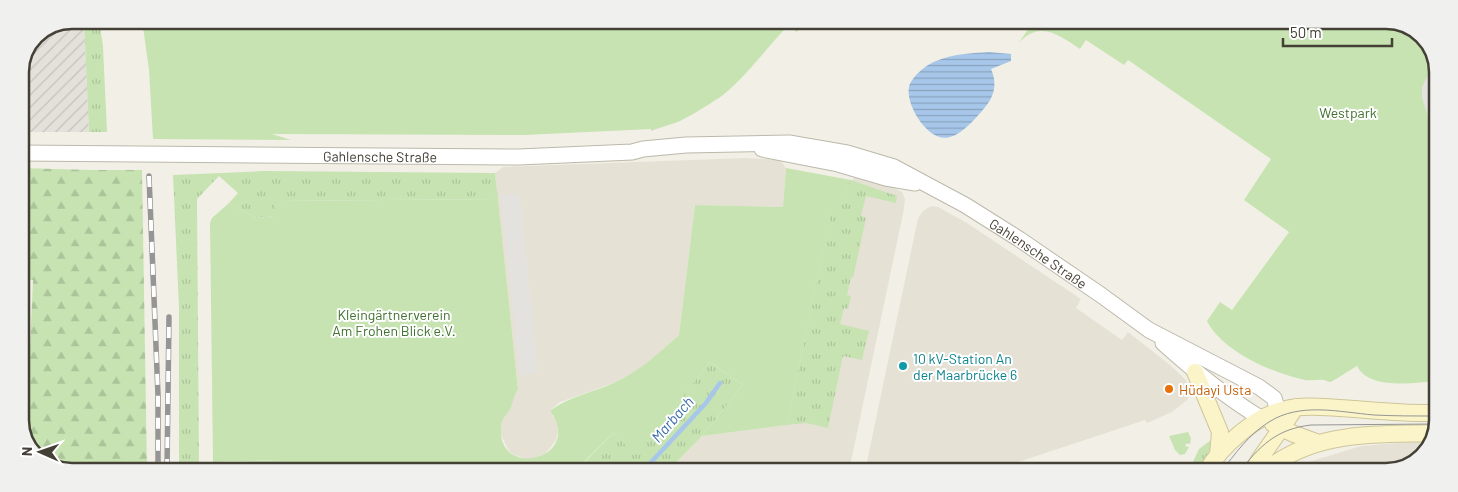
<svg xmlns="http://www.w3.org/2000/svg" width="1458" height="492" font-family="Barlow,sans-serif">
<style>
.residential{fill:#e5e2d5}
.industrial{fill:url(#industrial-furrows)}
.grass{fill:url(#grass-tufts)}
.forest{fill:url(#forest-firs)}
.green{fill:#c7e3b2}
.parking{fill:#e3e2de}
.water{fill:url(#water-rules)}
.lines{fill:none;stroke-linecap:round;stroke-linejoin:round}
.stream{stroke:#a7c7ea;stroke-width:4.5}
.tertiary-casing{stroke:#bcb8aa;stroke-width:17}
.secondary-casing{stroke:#cec699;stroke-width:18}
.tertiary{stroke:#fff;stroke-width:15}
.secondary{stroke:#faf4c8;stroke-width:16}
.tram{stroke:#959595;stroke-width:1}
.rail-casing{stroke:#959595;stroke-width:5.5}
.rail{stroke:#fff;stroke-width:4;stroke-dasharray:11;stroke-linecap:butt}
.culture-dot{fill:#0f9aa8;stroke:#fff;stroke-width:2}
.food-dot{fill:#e8710a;stroke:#fff;stroke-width:2}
.labels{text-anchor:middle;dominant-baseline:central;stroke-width:4;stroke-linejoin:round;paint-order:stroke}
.park-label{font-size:14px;fill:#40712e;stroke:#fff}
.street-label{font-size:14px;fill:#444036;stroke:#fff}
.culture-label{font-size:14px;fill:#0d838f;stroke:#fff;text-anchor:start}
.food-label{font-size:14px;fill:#c56008;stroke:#fff;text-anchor:start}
.water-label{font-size:15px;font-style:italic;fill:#386ca7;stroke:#fff}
.rim{fill:none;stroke:#444036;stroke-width:2.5}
</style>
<defs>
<pattern id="industrial-furrows" width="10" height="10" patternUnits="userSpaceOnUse" patternTransform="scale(1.25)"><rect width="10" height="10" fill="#e4e1db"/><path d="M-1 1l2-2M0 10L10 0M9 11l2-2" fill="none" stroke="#c5c2bd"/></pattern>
<pattern id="grass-tufts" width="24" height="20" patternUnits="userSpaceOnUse" patternTransform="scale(1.25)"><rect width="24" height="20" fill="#c7e3b2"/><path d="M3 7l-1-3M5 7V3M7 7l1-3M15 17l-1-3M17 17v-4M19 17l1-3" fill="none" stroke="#acc49a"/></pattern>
<pattern id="forest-firs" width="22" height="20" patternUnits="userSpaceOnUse" patternTransform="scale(1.25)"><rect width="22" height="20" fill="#c7e3b2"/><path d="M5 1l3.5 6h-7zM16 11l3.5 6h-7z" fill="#acc49a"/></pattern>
<pattern id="water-rules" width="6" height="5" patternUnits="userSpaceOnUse" patternTransform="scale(1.25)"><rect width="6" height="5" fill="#a7c7ea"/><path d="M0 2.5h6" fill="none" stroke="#8aa3be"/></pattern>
</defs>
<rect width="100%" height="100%" fill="#f2f0e6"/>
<path class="residential" d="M745,158L780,160L786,168L783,207L695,205L679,335L643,368L614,383L560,402L550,411L557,424L558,432L556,440L546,453L537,458L527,459L514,455L509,451L501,435V427L502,420L511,408V403L518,389L495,173L503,167Z
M856,175L893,187L902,192L905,199L904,209L849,471H668L702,436L787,425L832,208Z
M931,206L938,207L967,223L1081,299L1076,308L1122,340L1128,332L1170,365L1186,380L1191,393L1187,400L1172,412L1147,423L1145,420L991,471H865L918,218L923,211Z
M1433,440L1417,461L1386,472H1291L1302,464L1361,446Z"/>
<path class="industrial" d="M72,20H84L89,132H20V69L35,35Z"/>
<path class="grass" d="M84,20H99L103,46L107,132H89Z
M265,171L495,173L498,199L275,201V216L256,218L229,203L238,193L219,176L197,199L199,463L281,460L279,470H179V309L173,175Z
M851,180L897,196L896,203L866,196L861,216L866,218L853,278L851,277L847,295L851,296L848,309L844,308L840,324L869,331L862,360L843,356L828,428L806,423L787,425L832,208Z
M710,362L743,385L702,436L668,471L586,470L581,466L613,433L636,454Z
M1188,432L1191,438L1190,444L1187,443L1185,446L1189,447L1185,454L1180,455L1175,450L1169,436Z
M1215,437L1212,447L1197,472H1188L1199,449Z"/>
<path class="forest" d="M20,168L90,170H142L147,470L56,469L31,452L26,439L33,280H26L21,282L20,287Z"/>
<path class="green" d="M142,20L844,22L809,24L796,32L793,28H786C765,50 747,75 723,95C713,102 691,116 680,121C670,125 661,127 651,131V129L525,135L272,134L291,140L153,139L149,70Z
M1033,22L1402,23L1427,40L1438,69L1436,381C1413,383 1369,390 1357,366L1331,382C1329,382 1327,381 1324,380C1318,379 1311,381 1305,380C1272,373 1223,352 1207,321L1220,302L1232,310L1289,232L1244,200L1271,159L1128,60L1124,65L1086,40L1080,49C1059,35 1039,19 1018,44Z
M786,168L851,180L832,209L787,425L702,436L743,385L710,362L636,455L613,433L581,465L586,470H279L280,460L213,462L210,223L212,218L229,203L256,218L275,216V201L498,199L518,389C514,397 513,400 511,407C509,414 501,416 501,428C497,480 585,459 550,411C569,396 592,393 614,383C640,371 658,354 679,335L695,205L783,207Z"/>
<path class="parking" d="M1435,61L1438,69L1437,143L1422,98V87Z
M520,194L538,373L520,375L501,195Z"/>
<path class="water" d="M989,52L1011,54V61L991,69C998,85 994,98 982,111C974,120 962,134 950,137C929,144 905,105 909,87C911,77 927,64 936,61C952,54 973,53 989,52Z"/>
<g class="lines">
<path class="stream" d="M643,471L706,403L720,383"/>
<g class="tertiary-casing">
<g id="tertiary">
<path d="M762,149L838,164L886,178L915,183"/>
<path id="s1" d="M20,153L519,157L632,152L643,149L686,145L789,143L847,153L894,167L965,205L1019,239L1101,295L1149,330L1259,387L1274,398L1278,411"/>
<path d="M1163,343C1194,371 1226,397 1262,419"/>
</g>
</g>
<g class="secondary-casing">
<path id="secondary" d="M1195,372L1220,432L1218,455
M1273,424L1294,434L1319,443
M1206,472C1221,446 1256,415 1286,409C1303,405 1322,407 1339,408C1371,410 1404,414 1435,413
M1253,472L1259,460L1296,407
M1264,472C1314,430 1375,435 1435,433"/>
</g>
<use href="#tertiary" class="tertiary"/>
<use href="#secondary" class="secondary"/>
<path class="tram" d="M1221,472C1235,454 1249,434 1269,422C1300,402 1339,412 1374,415C1394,416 1415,416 1435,416
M1239,472C1260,446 1276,429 1311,425L1435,424"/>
<g class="rail-casing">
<path id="rail" d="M149,176L158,395V470
M167,470L169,317"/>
</g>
<use href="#rail" class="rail"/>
</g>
<circle class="culture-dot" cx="903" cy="366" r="5"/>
<circle class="food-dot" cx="1169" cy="389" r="5"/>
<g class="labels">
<g class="park-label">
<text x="1348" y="112">Westpark</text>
<text x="394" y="314">Kleingärtnerverein<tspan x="394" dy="16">Am Frohen Blick e.V.</tspan></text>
</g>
<g class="street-label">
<text stroke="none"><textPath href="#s1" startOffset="360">Gahlensche Straße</textPath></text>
<text stroke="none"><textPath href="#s1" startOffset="1046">Gahlensche Straße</textPath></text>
</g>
<g class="culture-label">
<text x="913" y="358">10 kV-Station An<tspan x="913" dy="16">der Maarbrücke 6</tspan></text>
</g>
<g class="food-label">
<text x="1179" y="389">Hüdayi Usta</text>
</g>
<g class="water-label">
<text transform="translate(672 419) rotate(-49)">Marbach</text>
</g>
</g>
<path d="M0 0H1458V492H0ZM72 29H1386A43 43 0 0 1 1429 72V420A43 43 0 0 1 1386 463H72A43 43 0 0 1 29 420V72A43 43 0 0 1 72 29Z" fill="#f0f0ef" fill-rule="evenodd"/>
<path class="rim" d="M72 29H1386A43 43 0 0 1 1429 72V420A43 43 0 0 1 1386 463H72A43 43 0 0 1 29 420V72A43 43 0 0 1 72 29Z"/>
<g transform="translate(40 452) rotate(272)" stroke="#ffffff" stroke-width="4" paint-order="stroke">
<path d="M0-4L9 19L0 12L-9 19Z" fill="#444036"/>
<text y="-8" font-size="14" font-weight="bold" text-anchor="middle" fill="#444036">N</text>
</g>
<path d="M1283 38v8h109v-8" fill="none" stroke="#444036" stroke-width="2.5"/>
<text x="1290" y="38" font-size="15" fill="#444036" stroke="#ffffff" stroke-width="4" paint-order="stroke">50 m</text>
</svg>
